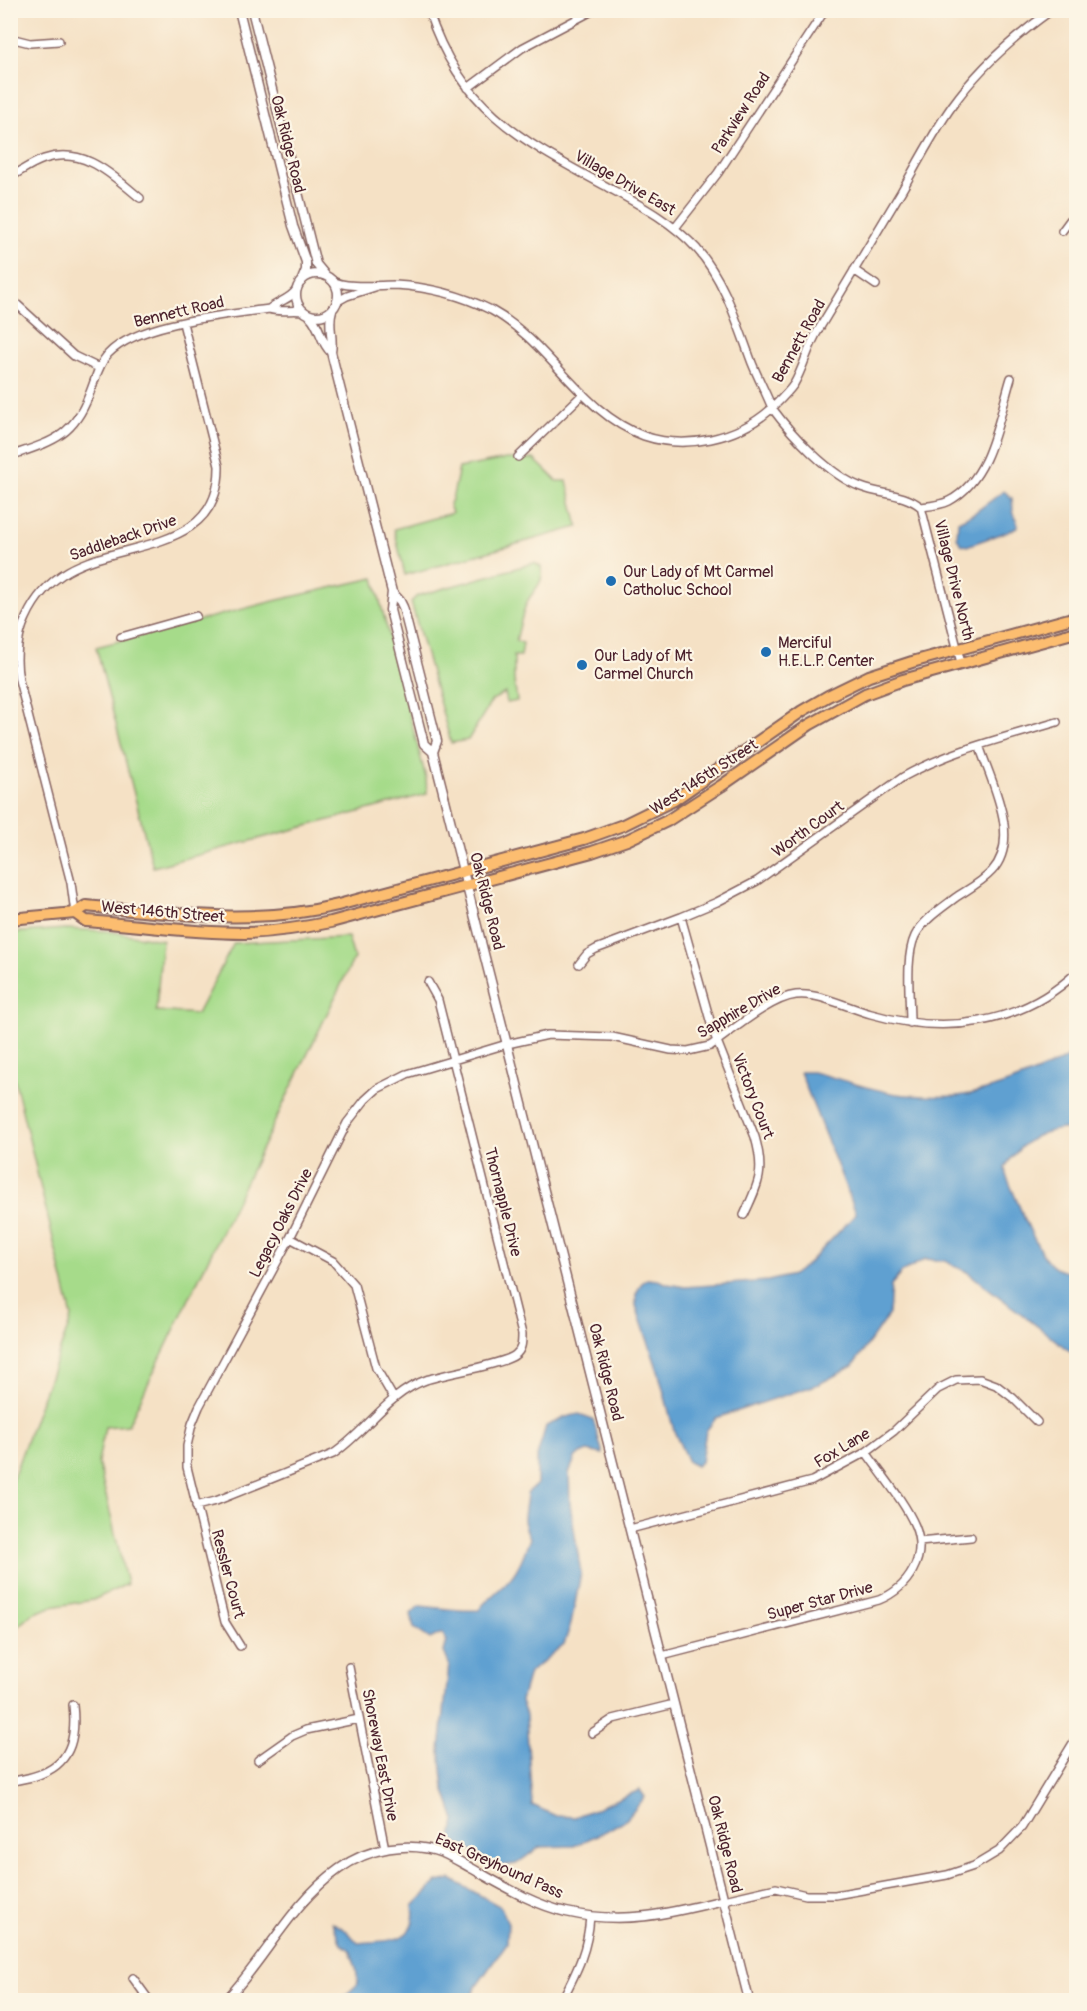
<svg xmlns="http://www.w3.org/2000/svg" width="1087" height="2011" font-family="Pangolin,sans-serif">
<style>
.green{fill:#a6db8a;stroke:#787d5a;stroke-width:1.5}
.water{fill:#5ea0d1;stroke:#54607e;stroke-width:1.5}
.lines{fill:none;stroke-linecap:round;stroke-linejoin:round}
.minor-casing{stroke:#866361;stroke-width:10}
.tertiary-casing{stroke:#866361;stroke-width:11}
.primary-casing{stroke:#866361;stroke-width:14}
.minor{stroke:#fff;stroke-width:7}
.tertiary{stroke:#fff;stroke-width:8}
.primary{stroke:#fcbd6f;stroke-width:10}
.poi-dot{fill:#1f6fb2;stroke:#fcf5e5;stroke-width:2}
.labels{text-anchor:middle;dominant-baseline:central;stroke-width:4.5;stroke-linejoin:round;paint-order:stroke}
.street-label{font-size:16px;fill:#4a1f2b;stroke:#fcf5e5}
.poi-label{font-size:16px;fill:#4a1f2b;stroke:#fcf5e5;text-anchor:start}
</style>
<rect width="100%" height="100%" fill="#fcf5e5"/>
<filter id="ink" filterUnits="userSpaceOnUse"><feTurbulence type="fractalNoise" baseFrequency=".0167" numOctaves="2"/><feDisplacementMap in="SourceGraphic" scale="12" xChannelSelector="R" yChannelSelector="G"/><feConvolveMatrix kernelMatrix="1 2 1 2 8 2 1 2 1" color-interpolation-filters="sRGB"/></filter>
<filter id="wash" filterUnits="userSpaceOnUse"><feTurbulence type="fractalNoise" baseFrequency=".008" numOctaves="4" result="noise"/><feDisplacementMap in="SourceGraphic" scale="24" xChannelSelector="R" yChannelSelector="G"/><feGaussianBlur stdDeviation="1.35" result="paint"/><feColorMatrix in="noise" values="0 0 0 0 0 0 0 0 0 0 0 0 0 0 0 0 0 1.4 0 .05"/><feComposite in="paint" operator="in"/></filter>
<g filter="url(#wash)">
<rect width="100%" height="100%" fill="#f5e1c5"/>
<path class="green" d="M506,459H534L557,481H567L578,527L405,575L394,529L452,513L449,504L452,500L459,468Z
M534,563L541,567C545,583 534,589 527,602C522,614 519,629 516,641L523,643L521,656H514V680L517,701L507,703L505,693L492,700L468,740L451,743L411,602L417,596Z
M374,578L426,778L427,794L153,867L96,647L278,600Z
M65,929L107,931L162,940L156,1011L197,1014L234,943L348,937L354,958L128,1425L105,1427L98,1462L127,1584L93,1600L51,1607L32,1614L11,1632V1483L72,1317L11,1065V933Z"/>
<path class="water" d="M1004,491L1012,498L1013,511L1018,525L1015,529L972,544L967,546L961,544L957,537L958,521L974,513Z
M1076,1052V1128C1042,1129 1024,1138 1005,1167L1006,1175C1015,1195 1038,1257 1054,1267C1060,1272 1069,1272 1076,1273V1356L967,1272L945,1261L925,1259L902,1272L891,1285L889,1314L853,1366L819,1384L716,1418L706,1431L701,1462L696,1466L688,1462L674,1431L659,1374L636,1306V1294L641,1284L647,1279L658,1280L668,1284L685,1287L768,1281L793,1275L809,1263L853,1217L856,1213L800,1072H813C840,1079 869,1089 897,1094C912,1096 941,1097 957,1096C988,1093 1050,1069 1076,1052Z
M579,1414L593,1419L603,1454L587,1451L576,1456L569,1473L570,1504L581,1573L571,1624L564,1644L529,1673L521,1701L526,1715L532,1805L556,1816L575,1817L640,1790L645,1797L627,1819L606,1831L574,1846L540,1847L516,1864L499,1866L452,1840L455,1820L444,1788L440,1751L449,1664L444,1652L447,1641L442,1633L430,1639L414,1628L411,1614L419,1606C440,1607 458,1612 479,1610C487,1598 498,1592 507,1582C519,1570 524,1554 530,1538C519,1515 526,1516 527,1493L537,1484V1456L546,1426L566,1417Z
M451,1879L501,1907L508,1923L507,1943L475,1988L470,2000H340L358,1984L356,1968L350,1950L341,1944L332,1922L347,1931L358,1943C385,1940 419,1945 413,1906L437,1882Z"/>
</g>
<g filter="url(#ink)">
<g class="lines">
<g class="minor-casing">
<path id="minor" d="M428,10C462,112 523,141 611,189C642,206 672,222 697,249C725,281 737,323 752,363C758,378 766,393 772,408C792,435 829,475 861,487C882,495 904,493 921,507L961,663
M10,38L30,43L59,41
M468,88L522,48L594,10
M10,177C21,171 32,163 44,159C84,146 112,175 140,198
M675,228L718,173L825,10
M1062,231L1076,212
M854,270L876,285
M331,280C346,289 377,285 395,285C428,287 461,295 491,310C550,342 580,413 644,436C686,450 737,439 770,410C778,402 788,393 794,384C804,367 808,346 819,329C846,284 873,238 901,192C917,164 933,133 952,106C979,68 1014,37 1052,10
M10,298L74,356L99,368
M338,301L347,296L375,287
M269,309C278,301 290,300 297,289
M10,456C50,442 73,438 89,395C95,381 98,365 108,354C138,322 226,315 269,309C280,313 291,309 303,311
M518,457L583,394
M921,507C930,506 941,505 949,501C991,479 998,420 1011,378
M121,637L196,616
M75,913L71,883L19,680C15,660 17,636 26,618C35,598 49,582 68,571C123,539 220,554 219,466L183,323
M681,917L713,1031L755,1137C765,1172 759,1183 744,1215
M579,964L587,954L596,949L681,917L717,902L757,881L903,777C951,750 1004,738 1057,722
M910,1023C910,998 905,957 915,936C923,920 942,908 955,898C967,890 982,882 992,871C1022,838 991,782 979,745
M290,1238L333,1261L354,1285L376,1368L394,1399
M196,1506L216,1501L333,1454C366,1432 388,1393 426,1380C444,1374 505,1364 515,1355C522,1350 522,1343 522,1334L438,1000L428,982
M630,1529L812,1481L866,1452L894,1431L938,1389L956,1380L980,1379L996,1385L1013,1398L1037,1422
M919,1542L971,1537
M240,1646L225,1622L187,1467V1446L192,1424L199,1407L290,1238L347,1123L365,1100L377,1089L407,1074L507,1044L548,1035L612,1037L671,1050L688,1051L710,1046C732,1031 770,998 796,995C818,992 849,1008 871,1014C944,1035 1019,1026 1076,973
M662,1656L879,1600C908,1588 928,1558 915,1526C905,1502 881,1474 866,1452
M349,1667L385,1849
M592,1733L613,1719L674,1704
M258,1760L292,1736L306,1730L359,1719
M10,1782C21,1779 33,1778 43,1773C73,1761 76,1733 73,1705
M724,1900L776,1888L806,1895H835L947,1875L974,1866L999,1851L1022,1827L1076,1738
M133,1978L149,2000
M562,2000C577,1971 588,1950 590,1916"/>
</g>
<g class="tertiary-casing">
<path id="tertiary" d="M239,10L293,226L306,262V270L301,282
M252,10L316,264L326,276
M296 295a21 21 0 1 1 42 0a21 21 0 1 1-42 0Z
M332,310C327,325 334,337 331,352L392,592L390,610L424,744L433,752L460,859L749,2000
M310,316C321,327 320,342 331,352
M392,592L400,601L403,607L437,741L433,752
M226,2000C266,1958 291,1903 339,1869C368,1848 409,1840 443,1853C452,1857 462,1863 471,1868C502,1885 532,1904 566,1912C624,1925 667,1914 724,1900"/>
</g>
<g class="primary-casing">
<path id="primary" d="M75,913L86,921C138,925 191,933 244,933C273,932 302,928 331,922L592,852L627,840L667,821L721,786L809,725L865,694L903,680L1076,632
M10,919L75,913L86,906C171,913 253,926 338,905L584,839L623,825L674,800L802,711L828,696L869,676L912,662L1076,617"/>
</g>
<use href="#minor" class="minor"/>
<use href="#tertiary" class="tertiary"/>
<use href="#primary" class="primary"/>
</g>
</g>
<g class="poi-dot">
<circle cx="611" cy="581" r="6"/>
<circle cx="766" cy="652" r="6"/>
<circle cx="582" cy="665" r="6"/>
</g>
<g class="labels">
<g class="street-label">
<text transform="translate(741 113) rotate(-57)">Parkview Road</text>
<text transform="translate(288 144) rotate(76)">Oak Ridge Road</text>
<text transform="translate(625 183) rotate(30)">Village Drive East</text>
<text transform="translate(179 312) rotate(-13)">Bennett Road</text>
<text transform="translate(799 341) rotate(-61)">Bennett Road</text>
<text transform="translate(123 538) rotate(-19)">Saddleback Drive</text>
<text transform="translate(954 580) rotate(76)">Village Drive North</text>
<text transform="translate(704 777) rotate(-33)">West 146th Street</text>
<text transform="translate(808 829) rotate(-36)">Worth Court</text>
<text transform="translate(487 901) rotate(76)">Oak Ridge Road</text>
<text transform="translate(163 912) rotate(5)">West 146th Street</text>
<text transform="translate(739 1011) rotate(-30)">Sapphire Drive</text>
<text transform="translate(753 1096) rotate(69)">Victory Court</text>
<text transform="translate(503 1202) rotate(76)">Thornapple Drive</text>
<text transform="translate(281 1223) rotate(-63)">Legacy Oaks Drive</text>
<text transform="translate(606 1372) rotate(76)">Oak Ridge Road</text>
<text transform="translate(842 1448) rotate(-31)">Fox Lane</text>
<text transform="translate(228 1574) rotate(75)">Ressler Court</text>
<text transform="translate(820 1601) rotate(-15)">Super Star Drive</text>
<text transform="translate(380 1755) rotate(79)">Shoreway East Drive</text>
<text transform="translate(725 1844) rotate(76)">Oak Ridge Road</text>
<text transform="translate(499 1866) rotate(24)">East Greyhound Pass</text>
</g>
<g class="poi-label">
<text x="623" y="572">Our Lady of Mt Carmel<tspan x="623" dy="18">Catholuc School</tspan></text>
<text x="778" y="643">Merciful<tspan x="778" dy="18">H.E.L.P. Center</tspan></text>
<text x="594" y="656">Our Lady of Mt<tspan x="594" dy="18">Carmel Church</tspan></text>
</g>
</g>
<rect width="1087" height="2011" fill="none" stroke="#fcf5e5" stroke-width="36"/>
</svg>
